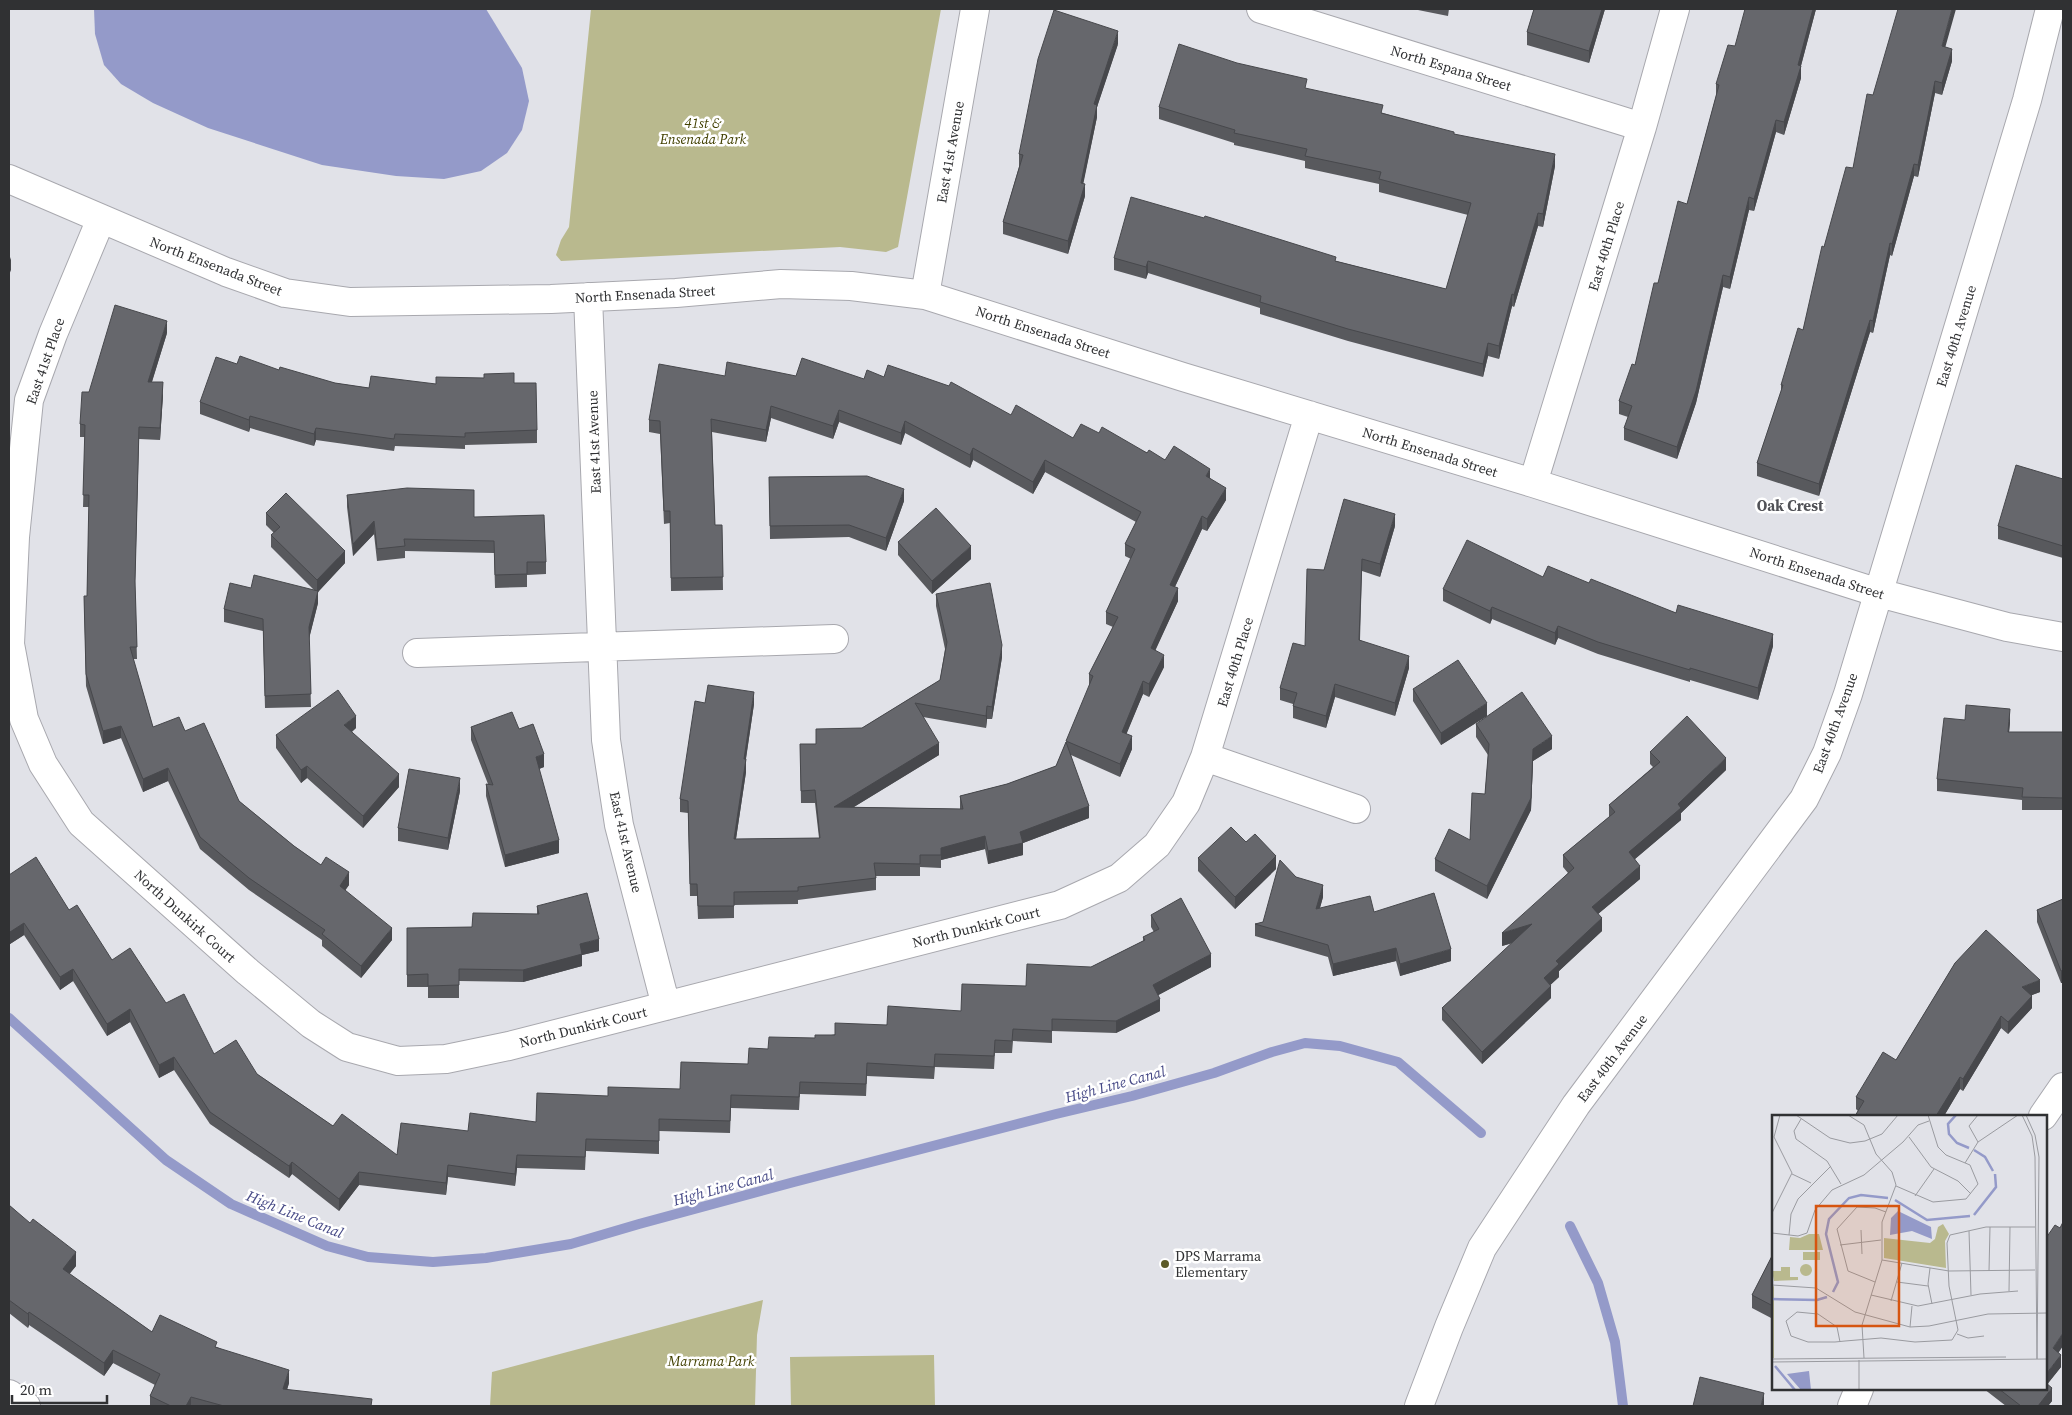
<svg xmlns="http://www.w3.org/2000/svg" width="2072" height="1415" font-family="'Source Serif 4',serif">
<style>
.green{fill:#b9b98e}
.water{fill:#949ac9}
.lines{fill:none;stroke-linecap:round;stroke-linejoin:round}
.stream{stroke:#949ac9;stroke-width:10}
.minor-casing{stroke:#a8a8ae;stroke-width:30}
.minor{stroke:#fff;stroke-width:28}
.wall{fill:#58595d}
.shaded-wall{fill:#47484c}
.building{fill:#66676c;stroke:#47484c}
.poi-dot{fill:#5c5b28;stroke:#fff;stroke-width:2}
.labels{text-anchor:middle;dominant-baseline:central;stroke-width:5;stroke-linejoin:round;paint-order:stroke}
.street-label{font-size:14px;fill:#303133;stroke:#fff}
.park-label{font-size:14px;font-style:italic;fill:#424000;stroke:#fff}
.poi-label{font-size:14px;fill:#303133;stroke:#fff;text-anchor:start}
.neighbourhood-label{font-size:15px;font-weight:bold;fill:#515257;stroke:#fff}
.water-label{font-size:15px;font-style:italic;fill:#464986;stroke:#fff}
.inset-river{fill:none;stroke:#949ac9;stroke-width:2.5}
.inset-road{fill:none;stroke:#9a9ba0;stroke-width:1}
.view{fill:#d65510;fill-opacity:0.15;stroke:#d65510;stroke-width:2.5}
.inset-edge{fill:none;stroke:#303133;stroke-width:2.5}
</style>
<rect width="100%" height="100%" fill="#e1e2e8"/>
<path class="green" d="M591,9H941L898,247L886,252L840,247L561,261L556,255L561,240L569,227Z
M763,1300L757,1335L755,1406H490L492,1372Z
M934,1355L935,1406H791L790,1357Z"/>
<path class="water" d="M94,9H486L522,68L529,101L522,130L507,153L481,171L444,179L396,176L322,165L208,128L153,103L121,84L104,65L95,34Z"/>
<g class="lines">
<path class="stream" d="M9,1018L166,1160L231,1204L327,1246L368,1257L433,1262L486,1258L571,1244L639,1224L794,1182L1056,1114L1132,1096L1214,1073L1272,1052L1305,1043L1340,1046L1398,1062L1481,1133
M1570,1226L1598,1283L1615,1342L1623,1406"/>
<g class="minor-casing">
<path id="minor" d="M1261,9L1642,127
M9,179L226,272L285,293L350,302L551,299L676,293L781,284L851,286L925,295L1183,377L1533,483L1879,593L2007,627L2063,637
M101,219L53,334L29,400L15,537L10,644L24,719L43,764L81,823L248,972L311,1024L347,1047L398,1061L446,1059L509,1046L1060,905L1119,878L1157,845L1186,803L1205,757L1309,415
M925,295L975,9
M588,297L606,740L619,825L666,1006
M1533,483L1642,127L1675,9
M417,653L834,639
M1205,757L1356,809
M2043,1116L2063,1087
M9,1394L26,1406
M1419,1406L1449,1327L1482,1248L1576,1105L1804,799L1827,753L1848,694L2027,100L2050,9
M1852,1406L1859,1389"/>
</g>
<use href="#minor" class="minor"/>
</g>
<path class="wall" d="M1413,9H1449L1448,16Z
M1534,9H1605L1589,63L1527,45V32Z
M1816,9L1801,66V78L1784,135L1776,132L1754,211L1749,210L1730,289L1723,287L1696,403L1677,459L1624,440V428L1628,417L1619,414V401L1635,365L1658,283L1687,204L1716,96V84L1735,46Z
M1118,44L1097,107V117L1083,183L1085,196L1068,254L1003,234V222L1019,167V154Z
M1945,47L1952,61L1942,95L1935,93L1918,177L1914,176L1892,256L1890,255L1873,333L1870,332L1819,496L1757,476V463L1781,392V385L1803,330L1824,247L1853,168L1873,95Z
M1307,89L1383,113L1454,134L1555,166L1543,227L1538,226L1514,307L1512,306L1499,359L1488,356L1483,377L1348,341L1260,314V308L1148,273L1146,279L1114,270V258L1336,261L1446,289L1468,215L1379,192V184L1305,168V161L1234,145V143L1159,119V107Z
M167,333L152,382L163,395L160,440L139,439L135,586L137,659H133L153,727L185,731L239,801L294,846L349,885L345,890L392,940L361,978L322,946V940L249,890L200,849L168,781L143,792L121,738L103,744L86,686L84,596H87L89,507H83L85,437H80V424L89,392Z
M237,364L279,370L335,383L369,388L514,383L537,430V443L465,445V449L395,446L394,451L316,440L314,446L250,428L249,432L200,414V402Z
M725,376H796L864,379L884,377L1011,415L1073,438L1099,433L1210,478L1226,500L1207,531L1202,529L1175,587L1178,601L1155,650L1164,667L1149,697L1143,694L1126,734L1132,749L1120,777L1071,755L1089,818L1023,843V855L988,864L985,849L941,860V868L920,867V876H876V890L798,900V904L734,905V918L698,919L697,896H690L688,813L680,812V799L705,703L754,704L746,759V772L736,839L819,838L815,803H801L800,744H816L862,728L940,680L945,649L936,606V594L1002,657L992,719H987L986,728L923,717L939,755L854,807L960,809V796L1007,784L1056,766L1089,687V674L1113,627L1106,624V612L1131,559L1125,556V544L1136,522L1045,472L1033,494L973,460L970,468L905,433L901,445L839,422L833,439L771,418L766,442L712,432L715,525H722L723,590L671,591L670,523L664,524L660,434L649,432V420Z
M769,477L904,501L886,551L849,537L770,539Z
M2063,479V558L1998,539V526Z
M347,495L474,517L546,562V574L527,575V587L495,588L494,553L405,551V558L377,561L374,534L353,556L347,507Z
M266,513L345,563L318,592V603L309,638L311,707L265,708L263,631L224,622V609L251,588L314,590L271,547V535L274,533L266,525Z
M1395,526L1380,577L1362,571L1360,640L1409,668L1395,716L1335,697L1326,728L1293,718V704L1280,700V688L1305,646L1324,570Z
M898,542L971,559L932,594L898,555Z
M1543,577L1589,583L1773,646L1758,700L1690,680V682L1598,654L1558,638L1555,645L1492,619L1490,624L1443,601V589Z
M1413,689L1487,716L1441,745L1413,701Z
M1965,720L2010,722L2009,732H2063V810H2022V800L1937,791V779Z
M1476,724L1552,749L1533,761L1531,810L1487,899L1435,871V859L1470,840L1485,794L1488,755L1476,737Z
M471,727L519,729L544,767L539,769L559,853L505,867L486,796V784H488L471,740Z
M356,728L352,732L399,787L363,828L307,778L301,783L276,748V735Z
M1650,752L1726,770L1681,813V820L1635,859L1640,879L1598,914L1602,931L1559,971V977L1550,985L1551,998L1482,1064L1442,1020V1008L1513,943L1502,946L1568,873L1563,867V855L1609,817V805L1653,767L1650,764Z
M460,791L448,850L398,841V828Z
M1246,842L1276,869L1235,909L1198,871V858Z
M9,875L69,910L112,960L166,1003L214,1054L257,1074L333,1126L397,1155L468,1131L536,1122L608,1096L680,1089L748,1064L768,1049L815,1038L961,1011L1026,986L1091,967L1143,941V937L1154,932L1151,927V915L1211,967L1158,995L1160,1011L1116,1033L1052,1031V1043L1013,1041L1012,1053H995L994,1069L935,1067L934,1079L867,1076L866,1096L800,1094L799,1110L731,1108L730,1133L659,1131V1154L586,1151L585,1170L517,1168L515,1186L448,1177L446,1195L359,1185L339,1211L292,1174L289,1178L210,1124L174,1070L159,1078L130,1022L107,1036L73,981L60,990L24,935L10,944L9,942Z
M1296,877L1323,897L1320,908L1374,912L1451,961L1400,976L1396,961L1333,976L1328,957L1255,936V924L1263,922Z
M2063,899V983H2061L2037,922V910Z
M537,906L599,951L582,955V966L523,982L459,981V998H428V987H407V928L472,927L537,914Z
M1955,963L2040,992L2032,995V1008L2008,1034L2001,1028L1963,1091L1960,1089L1944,1116H1855L1858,1111L1856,1109V1097L1896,1060Z
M9,1205L76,1266L69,1274L152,1332L217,1347L289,1383L287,1390L372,1406H150V1396L155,1385L113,1363L104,1376L29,1325L28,1328L9,1313Z
M1773,1254V1319L1752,1308V1295Z
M2058,1353L2061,1367L2047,1384L2052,1401L2048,1406H2006L1984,1389H2046Z"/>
<path class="shaded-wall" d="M1602,9H1605L1589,63V51Z
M1813,9H1816L1800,69L1801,66V78L1784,135V122L1798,65Z
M1952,9H1956L1942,59V46Z
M1118,31V44L1097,107V117L1081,195V183L1094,104Z
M1952,49V61L1942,95V83Z
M1935,81V93L1918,177V165Z
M1776,120V132L1754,211V199Z
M1555,154V166L1543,227V214Z
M1914,164V176L1892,256V244Z
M1085,184V196L1068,254V241Z
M1749,197V210L1730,289V277Z
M1538,213V226L1514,307V295Z
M1890,243V255L1873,333V321Z
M11,257V270L9,275V263Z
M1148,261V273L1146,279V267Z
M1723,275V287L1696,403L1677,459V447Z
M1512,294V306L1499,359V346Z
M1870,320V332L1819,496V484Z
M167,321V333L148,394V382Z
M1488,343V356L1483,377V364Z
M163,382V395L160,440V428Z
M771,406V418L766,442V430Z
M839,410V422L833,439V426Z
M250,416V428L249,432V420Z
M905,421V433L901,445V433Z
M316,428V440L314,446V434Z
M973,448V460L970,468V455Z
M1045,460V472L1033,494V482Z
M1210,469V481L1206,476Z
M1226,488V500L1207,531V519Z
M904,489V501L886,551V538Z
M1395,514V526L1380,577V564Z
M1202,516V529L1170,597V585Z
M374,521V534L353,556V544Z
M971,546V559L932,594V581Z
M345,551V563L318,592V603L309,639V627L317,592V580Z
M1178,588V601L1151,660V648Z
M1492,607V619L1490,624V611Z
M1558,626V638L1555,645V633Z
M1773,634V646L1758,700V688Z
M1002,645V657L992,719V707Z
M1164,655V667L1149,697V684Z
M1409,656V668L1395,716V703Z
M1143,681V694L1122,745V732Z
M1335,684V697L1326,728V716Z
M754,692V704L744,771V759Z
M1487,703V716L1441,745V733Z
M987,706V719L986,728V716Z
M2010,709V722L2008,744V732Z
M356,716V728L344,737V725Z
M121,726V738L103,744V731Z
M1132,736V749L1120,777V764Z
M1552,736V749L1533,761L1531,810L1487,899V886L1533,749Z
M939,743V755L834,819V807Z
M544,754V767L536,770V757Z
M1726,758V770L1681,813V820L1629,864V852L1678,804Z
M746,759V772L734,852V839Z
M307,766V778L301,783V770Z
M168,768V781L143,792V779Z
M399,774V787L363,828V816Z
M460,778V791L448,850V838Z
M1089,806V818L1023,843V855L988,864V851L1020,832Z
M985,836V849L941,860V848Z
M559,840V853L505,867V855Z
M1276,856V869L1235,909V897Z
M1640,866V879L1592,919V907Z
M349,872V885L340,898V886Z
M1323,885V897L1316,921V909Z
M1602,918V931L1559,971V977L1544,991V978L1556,961Z
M24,923V935L10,944V932Z
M1532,924V937L1502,946V933Z
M392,928V940L361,978V966Z
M599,939V951L582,955V966L523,982V970L580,944Z
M1396,948V961L1333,976V964Z
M1451,949V961L1400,976V964Z
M1211,954V967L1153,998V985Z
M73,969V981L60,990V977Z
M2063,970V983H2061V971Z
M2040,980V992L2022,999V987Z
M1551,986V998L1482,1064V1052Z
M2032,996V1008L2008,1034V1022Z
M1160,999V1011L1116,1033V1021Z
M130,1009V1022L107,1036V1024Z
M2001,1016V1028L1963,1091V1079Z
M174,1057V1070L159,1078V1065Z
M1960,1077V1089L1944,1116H1936Z
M517,1155V1168L515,1186V1174Z
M292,1162V1174L289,1178V1166Z
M448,1165V1177L446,1195V1183Z
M359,1172V1185L339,1211V1199Z
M76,1252V1266L63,1282V1269Z
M29,1312V1325L28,1328V1314Z
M2063,1333V1346L2053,1361V1348Z
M113,1350V1363L104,1376V1363Z
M2061,1355V1367L2046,1386V1374Z
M289,1370V1383L283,1402V1389Z
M2052,1388V1401L2048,1406H2038Z
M1764,1393V1406H1761Z
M191,1397V1406H186Z"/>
<path class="building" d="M1534,9H1602L1589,51L1527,32Z
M1745,9H1813L1798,65L1801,66L1784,122L1776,120L1754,199L1749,197L1730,277L1723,275L1696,391L1677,447L1624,428L1632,406L1619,401L1632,364L1635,365L1654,283H1658L1678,201L1687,204L1719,85L1716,84L1728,45L1735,46Z
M1898,9H1952L1942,46L1952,49L1942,83L1935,81L1918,165L1914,164L1892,244L1890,243L1873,321L1870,320L1819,484L1757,463L1783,385H1781L1798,328L1803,330L1822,246L1824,247L1846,167L1853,168L1867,94L1873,95Z
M1054,10L1118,31L1094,104L1097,105L1081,183L1085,184L1068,241L1003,222L1023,155L1019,154L1038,59Z
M1179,44L1237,63L1307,79L1305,88L1383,105L1381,113L1454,132V134L1555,154L1543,214L1538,213L1514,295L1512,294L1499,346L1488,343L1483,364L1348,329L1260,302L1261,296L1148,261L1146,267L1114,258L1131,197L1204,218L1205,216L1336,257L1335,261L1446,289L1471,203L1379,179L1381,172L1305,156L1307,149L1234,133L1235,130L1159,107Z
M115,305L167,321L148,382H163L160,428L139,427L135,581L137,647H130L153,727L179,717L185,731L204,723L239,801L294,846L321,865L326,857L349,872L340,886L392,928L361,966L322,934L325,930L249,878L200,837L168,768L143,779L121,726L103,731L86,674L84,596H87L89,495H83L85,425L80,424L82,392H89Z
M240,356L279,370L280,367L335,383L369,388L371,376L436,384V377L484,378V374L514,373V383H536L537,430L465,433V437L395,434L394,439L316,428L314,434L250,416L249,420L200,402L216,357L237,364Z
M802,358L864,379L867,370L884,377L888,365L949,386L951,382L1011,415L1016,405L1073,438L1081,424L1099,433L1102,427L1147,453L1149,450L1165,460L1174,446L1210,469L1206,476L1226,488L1207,519L1202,516L1170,585L1178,588L1151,648L1164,655L1149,684L1143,681L1122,732L1132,736L1120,764L1066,741L1093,676L1089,674L1118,617L1106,612L1135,549L1125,544L1141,512L1045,460L1033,482L973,448L970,455L905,421L901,433L839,410L833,426L771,406L766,430L711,419L715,525H722L723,577L671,578L670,511H664L660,421L649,420L659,364L725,376L727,362L796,376Z
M2016,465L2063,479V546L1998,526Z
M867,476L904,489L886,538L849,525L770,526L769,477Z
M407,488L474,490V517L544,515L546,562H527V574L495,575L494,541L404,539L405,546L377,549L374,521L353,544L347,495Z
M286,493L345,551L317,580L271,535L280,527L266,513Z
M1344,499L1395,514L1380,564L1362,559L1359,640L1409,656L1395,703L1335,684L1326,716L1293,706L1297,693L1280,688L1293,643L1305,646L1307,569L1324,570Z
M936,508L971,546L932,581L898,542Z
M1467,540L1543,577L1548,566L1589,583L1591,579L1676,613L1678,605L1773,634L1758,688L1690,668V670L1598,642L1558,626L1555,633L1492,607L1490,611L1443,589Z
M254,575L318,591L309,627L311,694L265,696L263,619L224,609L230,583L251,588Z
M990,583L1002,645L992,707L987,706L986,716L915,703L939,743L834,807L963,809L960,796L1007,784L1056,766L1066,742L1089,806L1020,832L1023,843L988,851L985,836L941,848V855H920V864L874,863L876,878L798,887V891L734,892V906H698L697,884H690L688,801L680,799L695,701L705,703L708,685L754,692L744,759H746L734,839L820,838L815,790L801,791L800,744H816V729L862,728L940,680L947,642L936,594Z
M1458,660L1487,703L1441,733L1413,689Z
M338,690L356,716L344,725L399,774L363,816L307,766L301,770L276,735Z
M1522,692L1552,736L1533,749L1531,798L1487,886L1435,859L1449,829L1470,840L1472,793L1485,794L1489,744L1476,724Z
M1966,705L2010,709L2008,732H2063V798L2022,797L2023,788L1937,779L1944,718L1965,720Z
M512,712L519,729L533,724L544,754L536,757L559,840L505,855L486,784L493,785L471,727Z
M1687,716L1726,758L1678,804L1681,808L1629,852L1640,866L1592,907L1602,918L1556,961L1559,964L1544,978L1551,986L1482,1052L1442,1008L1532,924L1502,933L1574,868L1563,855L1615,812L1609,805L1660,762L1650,752Z
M409,769L460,778L448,838L398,828Z
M1231,827L1246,842L1255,834L1276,856L1235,897L1198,858Z
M36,857L69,910L77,905L112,960L130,948L166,1003L184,994L214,1054L236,1040L257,1074L333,1126L342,1114L397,1155L401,1123L468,1131L470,1113L536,1122L537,1093L608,1096V1087L680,1089L681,1062L748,1064L749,1048L768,1049L769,1037L815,1038V1035H835V1023L887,1025L888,1006L961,1011L962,984L1026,986L1027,964L1091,967L1145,940L1143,937L1159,929L1151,915L1181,898L1211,954L1153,985L1160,999L1116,1021L1052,1019V1031L1013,1029L1012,1041L995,1040L994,1056L935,1054L934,1067L867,1063L866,1084L800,1082L799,1097L731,1095L730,1121L659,1119V1141L586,1139L585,1157L517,1155L515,1174L448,1165L446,1183L359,1172L339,1199L292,1162L289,1166L210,1112L174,1057L159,1065L130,1009L107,1024L73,969L60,977L24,923L10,932L9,929V875Z
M1280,860L1296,877L1323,885L1316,909L1370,896L1374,912L1434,893L1451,949L1400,964L1396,948L1333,964L1328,945L1255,924L1263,922Z
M587,893L599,939L580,944L582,954L523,970L459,969V985L428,986V974L407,975V928L472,927L473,913L539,914L537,906Z
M2063,899V970L2061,971L2037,910Z
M1986,930L2040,980L2022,987L2032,996L2008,1022L2001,1016L1963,1079L1960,1077L1936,1116H1855L1864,1101L1856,1097L1883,1052L1896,1060L1955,963Z
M9,1205L30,1223L33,1219L76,1252L63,1269L152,1332L160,1315L217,1342L215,1347L289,1370L283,1389L372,1399L371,1406H224L191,1397L186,1406H171L150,1396L160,1374L113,1350L104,1363L29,1312L28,1314L9,1300Z
M2063,1222V1333L2053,1348L2061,1355L2046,1374V1238L2055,1225L2060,1228Z
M1773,1254V1306L1752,1295Z
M1700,1377L1764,1393L1761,1406H1693Z
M2046,1383L2052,1388L2038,1406H2021L1999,1389H2046Z"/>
<circle class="poi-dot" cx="1165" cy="1264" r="5"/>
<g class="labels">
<g class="street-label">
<text transform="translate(1451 68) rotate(17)">North Espana Street</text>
<text transform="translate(950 152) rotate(-80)">East 41st Avenue</text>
<text transform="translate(1606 246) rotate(-73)">East 40th Place</text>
<text transform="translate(216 266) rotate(21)">North Ensenada Street</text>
<text transform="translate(645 294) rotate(-3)">North Ensenada Street</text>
<text transform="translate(1043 332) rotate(18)">North Ensenada Street</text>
<text transform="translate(1956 336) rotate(-73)">East 40th Avenue</text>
<text transform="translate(45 361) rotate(-71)">East 41st Place</text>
<text transform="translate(594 442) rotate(-92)">East 41st Avenue</text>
<text transform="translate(1430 452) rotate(17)">North Ensenada Street</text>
<text transform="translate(1817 573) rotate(18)">North Ensenada Street</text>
<text transform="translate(1235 662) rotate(-73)">East 40th Place</text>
<text transform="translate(1835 723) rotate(-70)">East 40th Avenue</text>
<text transform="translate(626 842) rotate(77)">East 41st Avenue</text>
<text transform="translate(185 916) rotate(42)">North Dunkirk Court</text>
<text transform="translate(976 927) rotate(-14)">North Dunkirk Court</text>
<text transform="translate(583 1027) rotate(-14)">North Dunkirk Court</text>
<text transform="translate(1612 1058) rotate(-53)">East 40th Avenue</text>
</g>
<g class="park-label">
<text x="703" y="123">41st &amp;<tspan x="703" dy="16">Ensenada Park</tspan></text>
<text x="711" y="1361">Marrama Park</text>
</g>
<g class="poi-label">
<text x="1175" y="1256">DPS Marrama<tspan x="1175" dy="16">Elementary</tspan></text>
</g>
<g class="neighbourhood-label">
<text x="1790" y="505">Oak Crest</text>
</g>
<g class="water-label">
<text transform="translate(1115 1084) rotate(-15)">High Line Canal</text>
<text transform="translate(723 1187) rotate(-15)">High Line Canal</text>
<text transform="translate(295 1214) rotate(22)">High Line Canal</text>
</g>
</g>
<g transform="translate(1772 1115)">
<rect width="275" height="275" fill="#e1e2e8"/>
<path d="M171,109L177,119L173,126L174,153L112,143V123L158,128L163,124L166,112ZM37,119H47L51,135H17L18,122L28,123ZM31,137H48V145H31ZM28 155a6 6 0 1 1 12 0a6 6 0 1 1-12 0ZM9,152H18V162H26V165L2,166L0,156H9ZM2,171V243H0V172Z" fill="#b9b98e"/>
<path d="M126,96L159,112L160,124L140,116L118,120L119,103ZM37,256L39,275H29L15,259Z" fill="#949ac9"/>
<path class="inset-river" d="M184,0L176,9L177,19L185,28L197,33M202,35L213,42L221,56M123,85L155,105L198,101M202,100L224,72L223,59M61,177L66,167L54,119L57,104L77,83L89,80L116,83M0,184L45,185L55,182M3,251L23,275"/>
<path class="inset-road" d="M24,0L58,23L78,28L93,26L110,19L126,0M76,0L92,10L104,39L120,57L124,70L110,107V145L90,210L92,243M206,0L197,11L206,27M250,0L260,21L263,42L265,244M254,0L263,20L267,42L265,244M29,4L22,16L24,24L55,46L69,69M137,22L159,52L186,66L199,79M193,48L206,27L246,0M20,59L39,68M124,71L161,87L194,84L206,69L198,50L174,40L166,32L156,0M143,81L162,54M0,98L20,58L2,22L8,0M89,115L90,139M197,116L199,180M0,118L26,121L35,118L43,95L60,75L92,60L131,27L146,10L157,6M17,120L19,99L26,84L59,51M68,130L109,125M110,145L177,156L263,155M158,153L156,169L160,189M217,156L218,112M103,167L76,156L65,114L85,92L103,93L114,97M125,167L156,171M0,170L44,173L83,197L138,212L157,211L216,199L275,198M237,176L238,112M99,180L146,191L208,179L246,176M119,186L130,148M138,212L140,191M185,219L196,223L212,221M68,227L65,212L46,199L25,197L14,206L19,221L36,227H63L73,226L109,223L143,227L180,225L186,215L177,171L175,128L178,120L214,112H263M0,244L234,242M87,245V275M0,247L275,244"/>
<path class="view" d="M44,91H127V211H44Z"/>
<rect width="275" height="275" class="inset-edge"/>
</g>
<rect width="2072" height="1415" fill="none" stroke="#303133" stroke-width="20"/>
<path d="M12 1395v8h95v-8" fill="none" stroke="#303133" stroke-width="2.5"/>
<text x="20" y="1395" font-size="15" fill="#303133" stroke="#ffffff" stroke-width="4" paint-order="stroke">20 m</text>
</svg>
